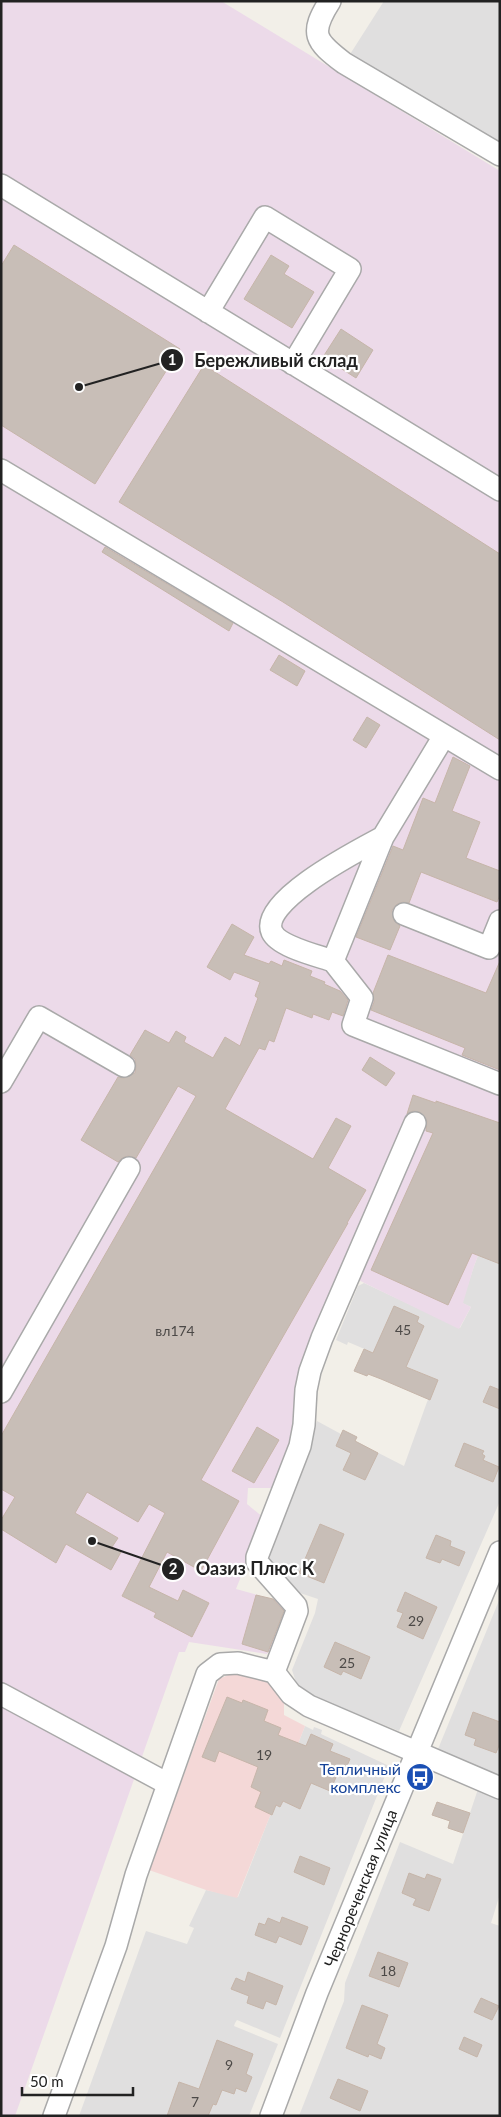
<svg xmlns="http://www.w3.org/2000/svg" width="501" height="2117" font-family="Lato,sans-serif">
<style>
.residential{fill:#e0dfdf}
.commercial{fill:#f4d8d7}
.industrial{fill:#ecdae9}
.building{fill:#c8beb7;stroke:#c6b5a9}
.lines{fill:none;stroke-linecap:round;stroke-linejoin:round}
.minor-casing{stroke:#a9a9a9;stroke-width:24}
.minor{stroke:#fff;stroke-width:21}
.labels{text-anchor:middle;dominant-baseline:central;stroke-width:4.5;stroke-linejoin:round;paint-order:stroke}
.number-label{font-size:14px;fill:#4c4947}
.transit-label{font-size:16px;fill:#164399;stroke:#fff;text-anchor:end}
.street-label{font-size:16px;fill:#222;stroke:#fff}
.leader{fill:none;stroke:#222;stroke-width:2}
.callout-dot{fill:#222;stroke:#fff;stroke-width:2}
.mark-label{font-size:15px;text-anchor:middle;font-weight:bold;fill:#fff}
.callout-label{font-size:18px;text-anchor:middle;font-weight:bold;fill:#222;stroke:#fff;stroke-width:4.5;stroke-linejoin:round;paint-order:stroke}
</style>
<rect width="100%" height="100%" fill="#f2efe8"/>
<path class="residential" d="M384,1H500V152L347,59Z
M496,1208H500V1501L399,1731L315,1697L297,1685L292,1670L315,1613L318,1599L291,1590L265,1559L298,1482L317,1421L341,1434L343,1430L357,1437L355,1441L404,1466L427,1402L438,1380L348,1342L347,1345L336,1340L358,1286L364,1283L460,1328L471,1307L462,1303L474,1266Z
M500,1598V1779L436,1754Z
M305,1726L313,1730L314,1727L322,1730L321,1734L389,1766L280,2038L237,2020L235,2023L234,2026L278,2044L249,2116H79L146,1931L187,1944L194,1928L189,1926L206,1890L238,1897L270,1816L276,1805L283,1801L300,1808L296,1749Z
M478,1789L500,1798V1894L491,1923L500,1926V2116H299L344,2001L345,1983L400,1842L453,1864Z"/>
<path class="commercial" d="M240,1670L269,1678L284,1694V1715L305,1726L296,1749L300,1809L283,1801L280,1807L276,1805L270,1816L237,1898L206,1890L149,1870L219,1679Z"/>
<path class="industrial" d="M1,1H221L500,171V1208H496L474,1266L463,1303L471,1307L459,1329L344,1273L276,1488H248L247,1504L264,1518L236,1589L286,1603L272,1653L268,1652L267,1654L189,1642L185,1652H179L15,2116H1Z"/>
<path class="building" d="M14,245L180,349L95,484L1,425V266Z
M271,255L289,266L284,274L314,292L292,328L244,299Z
M341,329L373,350L356,378L323,357Z
M204,365L500,554V740L283,602L119,502Z
M105,547L233,623L229,631L102,552Z
M279,655L305,671L297,686L270,670Z
M367,717L380,725L366,748L353,740Z
M453,757L470,766L452,811L480,822L466,858L500,871V895L497,902L421,872L409,903L403,902L397,904L392,910L394,921L400,926L390,950L356,937L393,846L403,850L423,798L435,803Z
M232,924L254,937L244,955L269,964L271,961L282,966L284,960L312,971L310,976L325,982L324,984L340,991L348,1000L343,1016L332,1012L329,1020L313,1014L312,1018L286,1008L274,1042L269,1040L265,1050L259,1048L225,1109L313,1159L336,1118L351,1126L328,1168L366,1190L347,1223H348L201,1480L239,1501L201,1571L167,1552L149,1587L178,1601L183,1590L209,1603L192,1637L154,1617L156,1613L122,1596L165,1513L149,1504L138,1522L87,1492L75,1513L118,1538L112,1547L121,1552L111,1570L66,1544L56,1563L1,1529V1520L15,1497L1,1489V1436L196,1096L178,1086L136,1158L128,1156L122,1158L118,1162L81,1140L118,1077L124,1078L135,1073L136,1066L135,1059L130,1055L145,1030L169,1043L176,1031L186,1037L184,1042L213,1058L225,1037L240,1046L258,998L255,996L260,982L234,972L230,980L207,967Z
M388,955L486,993L500,961V1070L462,1055L465,1048L371,1010L374,1002L373,993Z
M370,1057L395,1073L386,1086L362,1070Z
M413,1095L436,1103V1101L500,1123V1264L472,1253L448,1305L371,1270L433,1133L426,1131L427,1121L420,1112L413,1111L407,1114Z
M394,1306L419,1317L417,1322L424,1326L406,1367L438,1380L430,1400L381,1379L368,1374L367,1376L354,1371L364,1349L373,1353Z
M490,1386L500,1390V1409L483,1402Z
M257,1427L279,1440L254,1483L232,1471Z
M343,1430L357,1437L355,1441L378,1453L365,1480L343,1470L351,1453L336,1446Z
M464,1443L484,1451L482,1454L485,1456L483,1460L499,1467L493,1482L455,1466Z
M320,1524L344,1534L324,1583L299,1573Z
M436,1535L451,1541L450,1546L465,1552L459,1566L442,1559L440,1563L426,1558Z
M405,1592L437,1607L423,1639L397,1627L403,1613L397,1611Z
M256,1595L273,1599L284,1611L268,1652L242,1644Z
M335,1642L370,1657L361,1679L343,1671L341,1675L324,1667Z
M227,1697L242,1703L243,1700L268,1710L264,1721L281,1728L278,1735L306,1746L311,1734L333,1744L330,1751L350,1759L342,1777L337,1775L330,1791L311,1783L300,1809L283,1801L280,1807L276,1805L272,1815L255,1807L261,1792L251,1787L258,1767L219,1751L215,1762L202,1757Z
M473,1712L500,1722V1743L496,1753L474,1745L476,1739L465,1735Z
M437,1802L470,1813L463,1833L448,1828L450,1821L432,1815Z
M300,1856L330,1868L324,1885L294,1872Z
M409,1873L425,1879L427,1874L441,1879L429,1911L413,1905L416,1899L402,1893Z
M282,1917L308,1927L301,1945L279,1936L276,1943L255,1935L259,1923L265,1925L268,1918L280,1923Z
M378,1952L408,1963L399,1987L369,1976Z
M248,1972L283,1986L276,2005L266,2001L263,2009L247,2003L249,1996L231,1989L236,1978L245,1982Z
M481,1998L499,2006L492,2020L474,2012Z
M362,2005L388,2015L377,2044L385,2048L381,2059L369,2054L368,2057L346,2048Z
M464,2037L482,2045L477,2057L459,2049Z
M217,2040L253,2054L246,2074L252,2077L246,2092L236,2088L234,2094L222,2090L216,2105L213,2104L208,2116H167L179,2082L199,2089Z
M338,2079L368,2091L360,2111L330,2098Z"/>
<g class="lines">
<g class="minor-casing">
<path id="minor" d="M330,1C309,34 315,41 344,63L500,155
M1,185L500,490
M208,312L265,217L350,269L293,364
M1,470L500,769
M444,736L383,837L333,961L362,998L353,1025L500,1084
M404,914L489,948L500,921
M333,961C319,956 279,947 272,932C258,901 361,849 383,837
M1,1082L39,1017L124,1066
M1,1392L129,1168
M274,1672L297,1611L296,1606L257,1562V1557L300,1446L304,1425L306,1390L310,1371L322,1338L415,1123
M1,1694L168,1784
M54,2116L116,1946L136,1875L207,1674L220,1664L238,1663L274,1672L291,1694L309,1706L500,1788
M271,2116L317,1993L500,1552"/>
</g>
<use href="#minor" class="minor"/>
</g>
<defs>
<g id="bus-disc" transform="scale(1.4375)"><circle r="9.5" fill="#1a4fb4" stroke="#fff"/><path d="M-5-6H5V4H4V6H2V4H-2V6H-4V4H-5ZM-3.5-4V0h7V-4ZM-3.5 1.2v1.5H-2V1.2ZM2 1.2v1.5H3.5V1.2Z" fill="#fff"/></g>
</defs>
<g fill-rule="evenodd">
<use href="#bus-disc" x="420" y="1777"/>
</g>
<g class="labels">
<g class="number-label">
<text x="403" y="1329">45</text>
<text x="175" y="1330">вл174</text>
<text x="416" y="1620">29</text>
<text x="347" y="1662">25</text>
<text x="264" y="1754">19</text>
<text x="388" y="1970">18</text>
<text x="229" y="2064">9</text>
<text x="195" y="2101">7</text>
</g>
<g class="transit-label">
<text x="401" y="1768">Тепличный<tspan x="401" dy="18">комплекс</tspan></text>
</g>
<g class="street-label">
<text transform="translate(360 1888) rotate(-68)">Чернореченская улица</text>
</g>
</g>
<path class="leader" d="M79 387L172 360M92 1541L173 1569"/>
<g class="callout-dot">
<circle cx="79" cy="387" r="5"/>
<circle cx="92" cy="1541" r="5"/>
<circle cx="172" cy="360" r="12"/>
<circle cx="173" cy="1569" r="12"/>
</g>
<g class="mark-label">
<text x="172" y="365">1</text>
<text x="173" y="1574">2</text>
</g>
<g class="callout-label">
<text x="276" y="367">Бережливый склад</text>
<text x="255" y="1575">Оазиз Плюс К</text>
</g>
<rect width="501" height="2117" fill="none" stroke="#222222" stroke-width="5"/>
<path d="M22 2087v8h111v-8" fill="none" stroke="#222222" stroke-width="2.5"/>
<text x="30" y="2087" font-size="15" fill="#222222" stroke="#ffffff" stroke-width="4" paint-order="stroke">50 m</text>
</svg>
